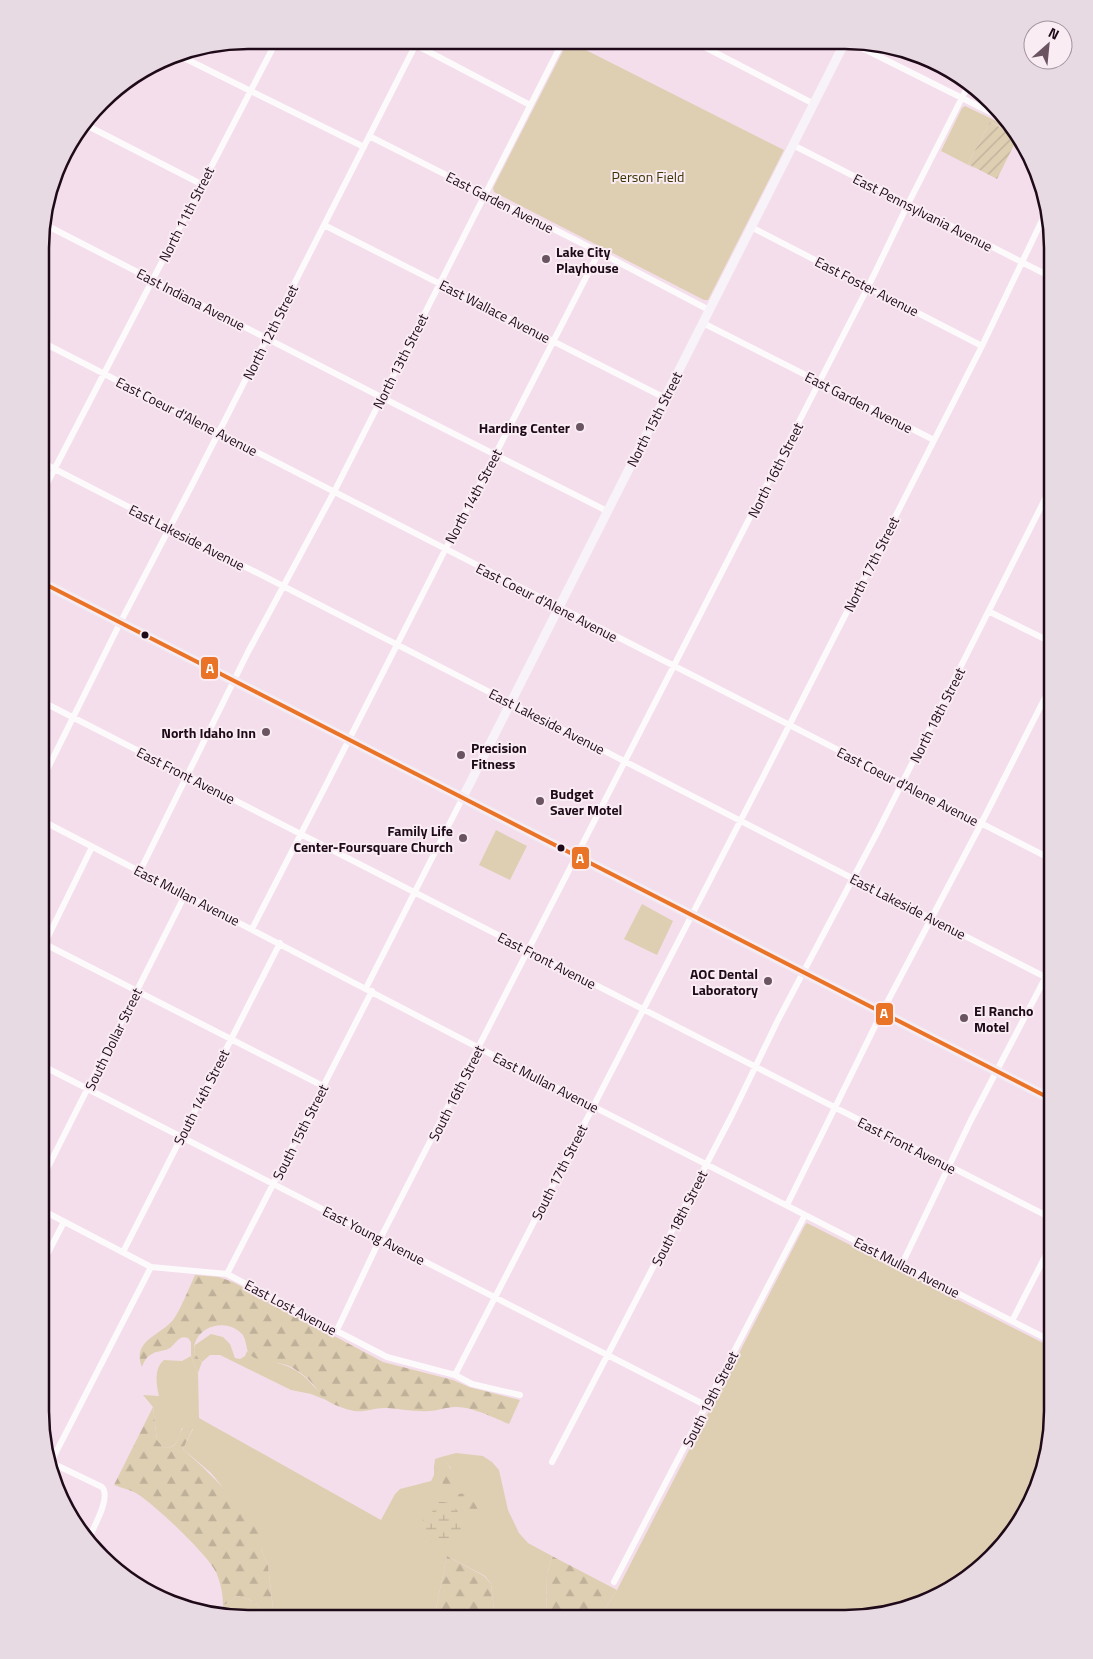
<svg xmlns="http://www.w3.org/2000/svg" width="1093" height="1659" font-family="'Titillium Web',sans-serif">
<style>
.green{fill:#decfb3}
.forest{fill:url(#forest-firs)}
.wetland{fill:url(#wetland-marsh)}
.garden{fill:url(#garden-furrows)}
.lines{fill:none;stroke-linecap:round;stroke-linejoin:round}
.street{stroke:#fdfafc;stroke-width:6}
.secondary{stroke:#f7f3f8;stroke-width:9}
.primary{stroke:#eeecf4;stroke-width:10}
.bus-1-casing{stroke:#f9ecf3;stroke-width:8}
.bus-1{stroke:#e97326;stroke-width:4}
.poi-dot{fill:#6a5462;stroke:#f9ecf3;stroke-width:2}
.bus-dot{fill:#1f0a19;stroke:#f9ecf3;stroke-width:2}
.labels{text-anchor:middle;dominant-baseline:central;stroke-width:4;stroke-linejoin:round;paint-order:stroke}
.park-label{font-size:14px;fill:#3b3401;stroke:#f9ecf3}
.street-label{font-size:14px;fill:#1f0a19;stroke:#f9ecf3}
.poi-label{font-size:14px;font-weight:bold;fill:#1f0a19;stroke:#f9ecf3;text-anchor:start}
.rim{fill:none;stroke:#1f0a19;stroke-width:2.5}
.line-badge{stroke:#f9ecf3;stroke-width:2}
.badge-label{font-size:14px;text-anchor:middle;font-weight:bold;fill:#fff}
</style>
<defs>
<pattern id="forest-firs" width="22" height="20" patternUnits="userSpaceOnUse" patternTransform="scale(1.25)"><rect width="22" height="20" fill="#decfb3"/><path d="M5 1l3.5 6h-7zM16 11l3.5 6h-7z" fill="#beb099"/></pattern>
<pattern id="wetland-marsh" width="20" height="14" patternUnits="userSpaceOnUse" patternTransform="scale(1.25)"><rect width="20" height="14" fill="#decfb3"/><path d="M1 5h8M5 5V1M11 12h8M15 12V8" fill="none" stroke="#beb099"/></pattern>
<pattern id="garden-furrows" width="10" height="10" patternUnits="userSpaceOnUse" patternTransform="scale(1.25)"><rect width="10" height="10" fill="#decfb3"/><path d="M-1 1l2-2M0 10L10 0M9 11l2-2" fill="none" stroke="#beb099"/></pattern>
</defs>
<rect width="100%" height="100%" fill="#f4deeb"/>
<path class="green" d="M568,41L784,150L708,300H704L494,192L493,188Z
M965,106L1015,130L1019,136L990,122L968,164L976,169L941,151L962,108Z
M496,830L527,846L510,880L479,865Z
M642,904L673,921L657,955L624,939Z
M807,1223L1053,1348V1425L1042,1478L1018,1527L982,1568L925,1603L845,1619L596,1618L607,1606L617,1590L805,1225Z
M211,1334L223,1337L230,1344L235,1358L240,1359L245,1356L247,1351C260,1363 276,1360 291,1368C307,1375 315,1389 326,1400L311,1394L291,1390L220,1355H210L202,1362C197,1357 192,1353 195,1345Z
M191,1356L198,1373L199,1418L381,1520L395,1494L400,1489L431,1481L434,1475V1467L438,1471L442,1483L451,1468L441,1457L456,1453L483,1456L492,1462L499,1470L508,1510L519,1533L528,1543L552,1556L547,1574L546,1618H495L491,1584L485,1576L447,1556L435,1613L437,1618L274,1617L268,1566L261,1548L221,1485L211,1473L183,1449L193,1429L182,1428C178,1440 177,1449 163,1447L157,1440L153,1407L143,1395L159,1396C156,1384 154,1368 164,1360L182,1361Z
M237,1596C251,1599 260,1603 265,1617H222L223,1606Z"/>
<path class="forest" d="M195,1275L219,1277L233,1282L383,1362L453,1380L469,1387L520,1400L509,1424C495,1418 470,1406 455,1407C446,1407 437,1411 429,1411C415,1412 401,1409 387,1408C374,1407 363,1414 350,1410C342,1408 332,1404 326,1400C319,1395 316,1387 311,1382C307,1377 299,1372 293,1368C281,1361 265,1364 253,1357C244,1351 248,1341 242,1334C229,1319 201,1324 195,1343C192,1352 196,1356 202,1362L198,1373L191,1356V1342L188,1338C178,1334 176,1345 168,1349C163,1351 156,1351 152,1354C146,1357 144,1362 142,1367C131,1341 161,1335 173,1320C181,1309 189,1288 195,1275Z
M153,1407L157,1440L163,1447C182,1450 175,1434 186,1425L193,1428L183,1449C212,1475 238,1502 263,1532L261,1548L268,1566L274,1617H265C260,1603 251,1599 237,1596L223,1606C223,1594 221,1584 216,1572C207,1554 157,1507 139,1495C132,1490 122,1488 114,1485Z
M441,1457C450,1466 457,1474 450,1486C438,1486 441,1474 434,1467L435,1459Z
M466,1493C475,1501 480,1513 484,1524L482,1526L473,1522L458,1500L457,1497L459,1494Z
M447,1556L484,1576L491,1584L495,1618H437L435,1613Z
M552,1556L617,1590L607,1606L596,1618H546L547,1574Z"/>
<path class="wetland" d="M438,1502C466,1499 471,1545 440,1544C435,1544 433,1542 429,1540C422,1536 418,1528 423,1520C426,1517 430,1516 432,1512C434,1509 435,1506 438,1502Z"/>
<path class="garden" d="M990,122L1018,137L997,179L968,164Z"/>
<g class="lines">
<path class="street" d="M693,41L814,104
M850,42L1010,122
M416,45L530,105
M176,54L364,147
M84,124L201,184
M369,136L599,252L709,310
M793,145L1053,278
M42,223L381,397L607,511
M324,225L665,398
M751,227L982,346
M703,323L934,440
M42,342L1053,860
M41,462L1053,981
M41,495L277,40
M990,612L1053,643
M41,701L1053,1219
M41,782L120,623L194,481L418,40
M41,820L479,1048L1053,1342
M140,871L248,652L334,492L563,41
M252,929L325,787L445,550L495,455L599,252
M41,942L323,1086
M41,951L92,847
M366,988L463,797
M41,1065L707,1406
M40,1183L185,895
M787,1205L882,1012L981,824L1053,682
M40,1209L151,1267L227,1274L387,1357L455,1375L472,1384L520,1395
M123,1252L280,943
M902,1264L971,1120L1053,963
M40,1268L64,1222
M227,1274L372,991
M1012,1321L1053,1241
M337,1330L380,1239L868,287L908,204L970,82
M455,1375L765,773L982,346L1046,212
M50,1462L102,1487C112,1497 92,1530 87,1542
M51,1462L151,1267
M552,1462L732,1115L778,1020L878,831L1053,483
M614,1582L805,1215"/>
<path class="secondary" d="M463,797L845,42"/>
<path class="primary" d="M41,582L1053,1100"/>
<g class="bus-1-casing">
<path id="bus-1" d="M41,582L1053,1100"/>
</g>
<use href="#bus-1" class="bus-1"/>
</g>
<g class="poi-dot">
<circle cx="546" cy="259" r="5"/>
<circle cx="580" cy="427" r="5"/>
<circle cx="266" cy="732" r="5"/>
<circle cx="461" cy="755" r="5"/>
<circle cx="540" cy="801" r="5"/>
<circle cx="463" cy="838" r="5"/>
<circle cx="768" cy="981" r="5"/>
<circle cx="964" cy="1018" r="5"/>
</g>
<g class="bus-dot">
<circle cx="145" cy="635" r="4.5"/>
<circle cx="561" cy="848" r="4.5"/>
</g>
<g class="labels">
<g class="park-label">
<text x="648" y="176">Person Field</text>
</g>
<g class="street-label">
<text transform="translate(500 202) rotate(27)">East Garden Avenue</text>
<text transform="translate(923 212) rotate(27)">East Pennsylvania Avenue</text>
<text transform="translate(186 214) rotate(-63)">North 11th Street</text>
<text transform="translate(867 286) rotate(27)">East Foster Avenue</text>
<text transform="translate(191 299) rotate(27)">East Indiana Avenue</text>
<text transform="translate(495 311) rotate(27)">East Wallace Avenue</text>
<text transform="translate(270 332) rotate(-63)">North 12th Street</text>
<text transform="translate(400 361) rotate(-63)">North 13th Street</text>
<text transform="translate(859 402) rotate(27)">East Garden Avenue</text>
<text transform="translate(187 416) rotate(27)">East Coeur d'Alene Avenue</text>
<text transform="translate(654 419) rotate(-63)">North 15th Street</text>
<text transform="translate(775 470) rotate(-63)">North 16th Street</text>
<text transform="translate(473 496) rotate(-62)">North 14th Street</text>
<text transform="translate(187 537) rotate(27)">East Lakeside Avenue</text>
<text transform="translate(871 564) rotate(-63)">North 17th Street</text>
<text transform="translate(547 602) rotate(27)">East Coeur d'Alene Avenue</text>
<text transform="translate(937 715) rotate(-63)">North 18th Street</text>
<text transform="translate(547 721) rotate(27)">East Lakeside Avenue</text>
<text transform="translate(186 775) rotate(27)">East Front Avenue</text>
<text transform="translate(908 786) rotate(27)">East Coeur d'Alene Avenue</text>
<text transform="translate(187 895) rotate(27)">East Mullan Avenue</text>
<text transform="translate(908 906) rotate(27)">East Lakeside Avenue</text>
<text transform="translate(547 960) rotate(27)">East Front Avenue</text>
<text transform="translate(113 1039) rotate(-64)">South Dollar Street</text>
<text transform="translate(546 1082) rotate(27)">East Mullan Avenue</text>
<text transform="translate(456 1093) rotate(-63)">South 16th Street</text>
<text transform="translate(201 1097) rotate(-63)">South 14th Street</text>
<text transform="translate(300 1132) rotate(-63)">South 15th Street</text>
<text transform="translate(907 1145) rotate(27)">East Front Avenue</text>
<text transform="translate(559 1172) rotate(-63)">South 17th Street</text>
<text transform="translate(679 1218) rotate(-63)">South 18th Street</text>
<text transform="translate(374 1235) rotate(27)">East Young Avenue</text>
<text transform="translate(907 1267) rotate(27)">East Mullan Avenue</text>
<text transform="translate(291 1307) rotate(28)">East Lost Avenue</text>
<text transform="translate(710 1399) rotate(-63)">South 19th Street</text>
</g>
<g class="poi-label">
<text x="556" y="251">Lake City<tspan x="556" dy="16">Playhouse</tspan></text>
<text x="570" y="427" text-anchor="end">Harding Center</text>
<text x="256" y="732" text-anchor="end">North Idaho Inn</text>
<text x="471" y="747">Precision<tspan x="471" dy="16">Fitness</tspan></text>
<text x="550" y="793">Budget<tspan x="550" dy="16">Saver Motel</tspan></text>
<text x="453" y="830" text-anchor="end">Family Life<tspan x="453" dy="16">Center-Foursquare Church</tspan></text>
<text x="758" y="973" text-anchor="end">AOC Dental<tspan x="758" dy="16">Laboratory</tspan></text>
<text x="974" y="1010">El Rancho<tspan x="974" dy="16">Motel</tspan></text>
</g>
</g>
<path d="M0 0H1093V1659H0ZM248 49H845A199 199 0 0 1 1044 248V1411A199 199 0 0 1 845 1610H248A199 199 0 0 1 49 1411V248A199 199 0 0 1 248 49Z" fill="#e8dae2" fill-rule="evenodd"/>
<path class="rim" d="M248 49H845A199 199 0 0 1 1044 248V1411A199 199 0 0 1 845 1610H248A199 199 0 0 1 49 1411V248A199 199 0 0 1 248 49Z"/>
<g class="line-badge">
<rect x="200" y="656" width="19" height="24" rx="5" fill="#e97326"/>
<rect x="571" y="846" width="19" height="24" rx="5" fill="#e97326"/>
<rect x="875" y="1002" width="19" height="24" rx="5" fill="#e97326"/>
</g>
<g class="badge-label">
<text x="210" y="673">A</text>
<text x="580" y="863">A</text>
<text x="884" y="1018">A</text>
</g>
<g transform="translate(1048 45) rotate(27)"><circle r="24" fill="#f9ecf3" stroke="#a2929c"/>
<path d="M0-4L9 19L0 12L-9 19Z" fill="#6a5462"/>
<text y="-8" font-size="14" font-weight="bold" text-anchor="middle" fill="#1f0a19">N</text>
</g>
</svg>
